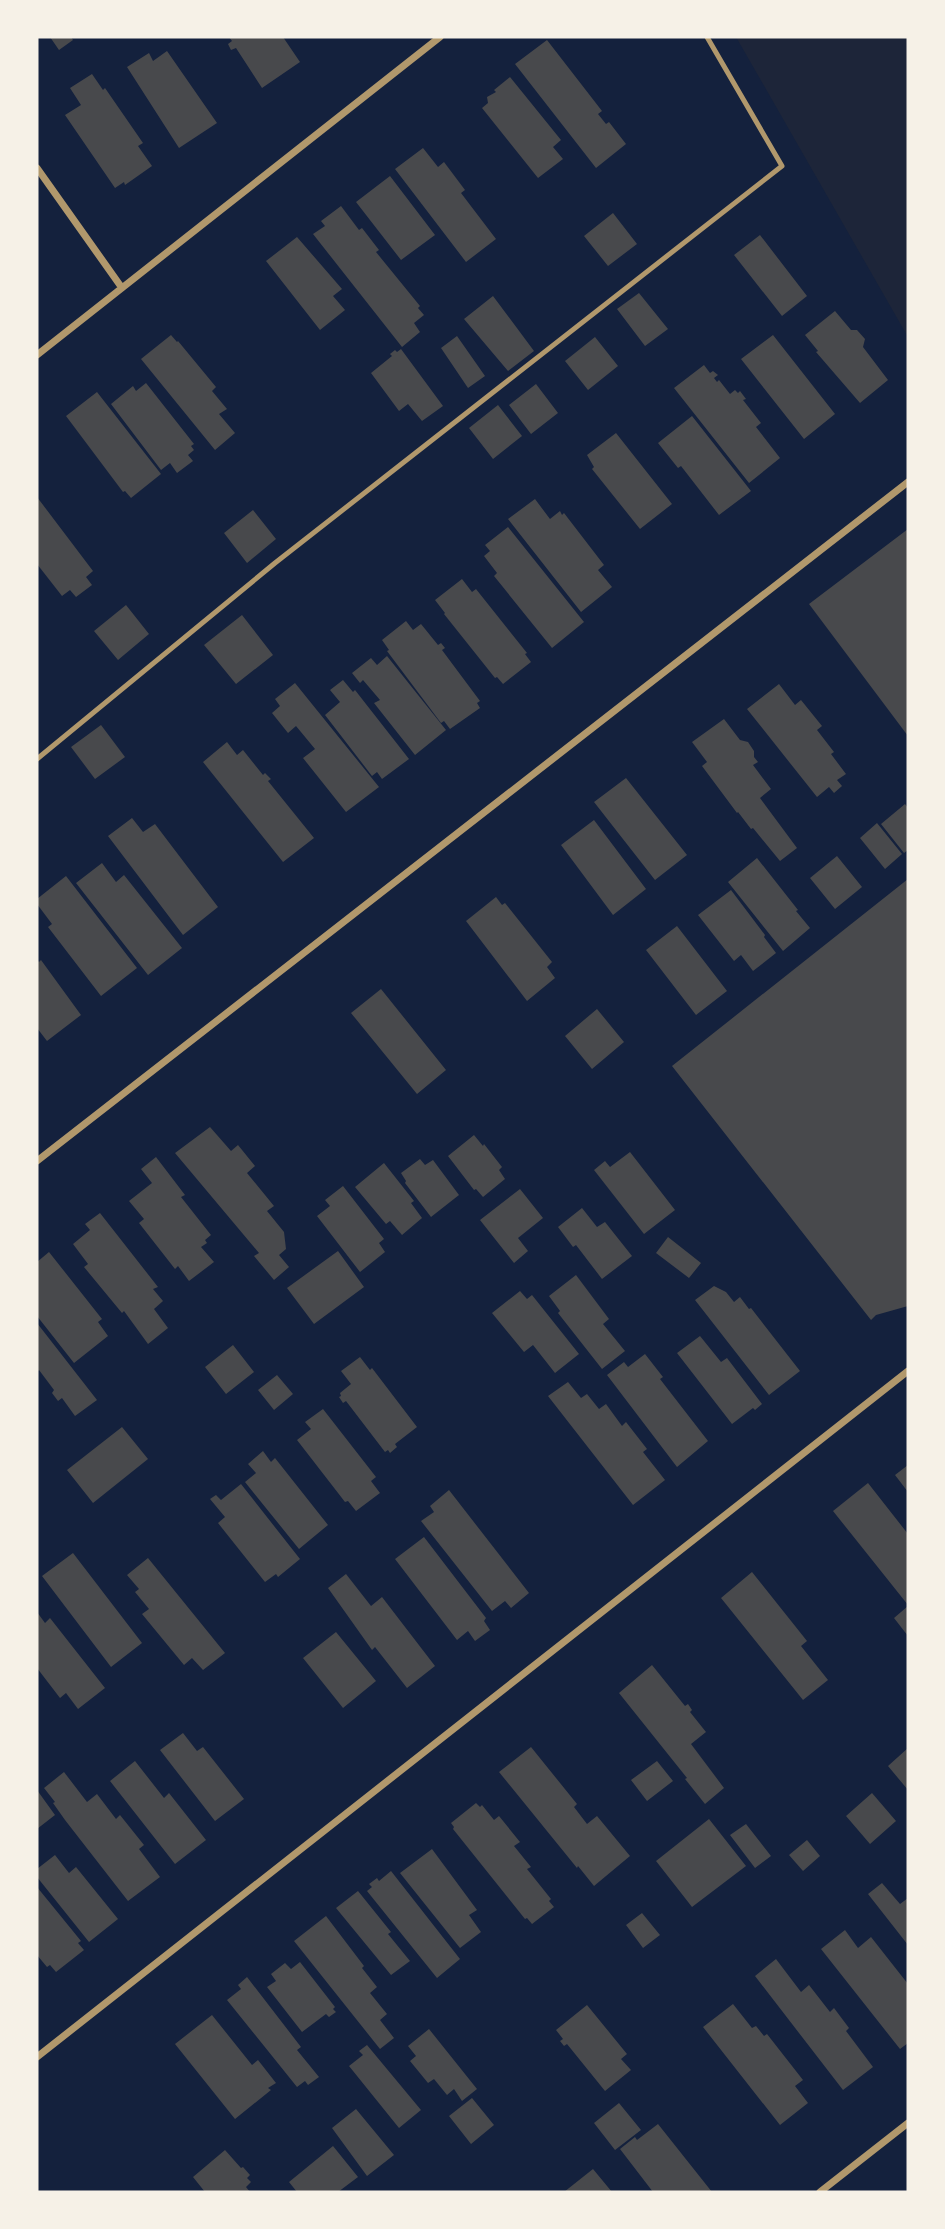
<svg xmlns="http://www.w3.org/2000/svg" width="945" height="2229" font-family="'Golos Text',sans-serif">
<style>
.green{fill:#1d2539}
.building{fill:#48494c}
.lines{fill:none;stroke-linecap:round;stroke-linejoin:round}
.service{stroke:#b1986c;stroke-width:5}
.minor{stroke:#b1986c;stroke-width:7}
</style>
<rect width="100%" height="100%" fill="#14213d"/>
<path class="green" d="M736,37H908V337Z"/>
<path class="building" d="M50,37H71L73,40L59,50Z
M229,37H283L300,62L262,88L236,48L231,50L228,44L232,41Z
M547,40L602,111L598,114L606,124L609,122L626,144L596,168L515,64Z
M167,51L217,123L179,148L127,67L149,53L153,61Z
M92,74L103,90L105,88L143,143L138,146L152,166L125,185L124,182L115,188L65,115L81,105L70,88Z
M510,77L561,140L553,147L563,159L538,178L482,108L488,103L487,97L496,92L494,90Z
M423,148L438,167L444,162L465,190L461,193L496,239L466,262L395,169Z
M390,176L435,235L401,260L356,202Z
M341,206L359,230L362,228L379,250L376,252L420,306L418,308L424,315L414,323L420,332L402,347L313,234L325,226L321,221Z
M613,213L637,244L608,266L584,236Z
M760,235L807,296L782,316L734,255Z
M297,237L342,289L333,296L345,310L320,330L266,261Z
M639,293L668,329L645,346L617,309Z
M493,296L534,351L508,371L464,319Z
M835,311L851,330H857L865,339L863,347L888,380L860,403L816,352L818,351L805,335Z
M171,335L177,342L178,341L216,387L212,391L227,409L219,414L235,433L215,450L141,359Z
M773,335L835,414L804,439L741,359Z
M457,336L485,376L468,388L441,348Z
M595,337L618,366L588,390L565,361Z
M401,349L443,406L422,421L408,404L399,411L371,373L392,356L390,354L395,350L397,352Z
M704,365L710,373L713,371L718,375L714,378L717,382L719,380L730,394L735,390L738,393L740,391L746,399L743,400L761,423L756,427L780,458L749,483L674,388Z
M146,383L194,444L191,446L194,450L188,455L193,461L177,473L170,463L161,470L111,404L133,386L136,391Z
M536,384L558,413L531,434L509,405Z
M97,392L161,474L131,498L125,491L123,492L66,416Z
M498,405L522,436L493,459L469,428Z
M692,416L751,491L719,515L681,466L678,468L658,443Z
M616,433L672,504L640,529L592,469L594,467L587,455Z
M37,497L93,571L86,577L92,585L76,597L70,590L62,596L37,564Z
M535,499L550,519L560,511L562,515L564,513L604,565L598,570L612,587L581,612L508,519Z
M253,510L276,539L247,563L224,533Z
M508,527L584,622L552,648L494,576L497,573L484,556L490,551L485,545Z
M908,529V736L809,604Z
M462,579L472,592L476,589L527,653L525,654L531,662L503,684L497,677L495,678L444,614L445,613L435,600Z
M126,605L149,634L118,660L94,631Z
M242,615L273,655L236,684L204,645Z
M406,621L413,630L421,624L438,645L441,643L445,648L442,650L480,701L477,703L480,708L450,729L444,721L441,723L387,651L389,650L382,640Z
M387,656L446,730L415,755L374,703L380,700L363,680L360,683L352,673L371,658L377,665Z
M343,680L353,692L355,690L409,759L382,779L377,772L372,776L325,715L340,702L330,690Z
M295,683L379,787L346,812L303,758L315,749L296,726L288,733L272,713L280,706L275,699Z
M779,684L795,705L801,700L822,726L817,730L834,752L831,754L846,774L837,780L842,786L834,793L829,787L817,797L747,709Z
M724,719L740,740L748,742L754,751V757L758,762L753,765L771,789L760,798L797,848L780,861L753,828L751,829L738,812L737,813L702,766L707,762L692,742Z
M101,725L125,757L95,779L71,747Z
M227,742L237,755L243,750L263,775L265,773L271,779L268,781L314,838L283,862L203,762Z
M626,778L687,855L655,880L594,802Z
M905,804L908,808V850L904,853L881,824Z
M132,818L143,832L155,824L218,907L183,935L108,836Z
M594,820L646,889L613,915L561,845Z
M877,823L902,854L885,869L860,838Z
M837,856L862,887L835,909L810,878Z
M757,858L798,910L796,911L810,928L783,951L728,882Z
M102,863L116,882L124,875L182,948L148,975L76,883Z
M66,876L137,968L101,996L48,927L52,924L37,904V899Z
M908,879V1306L876,1315L871,1320L672,1066Z
M731,890L765,935L764,937L776,953L753,971L741,955L734,961L698,915Z
M496,897L502,905L505,903L552,962L547,967L555,978L527,1001L466,921Z
M677,926L727,991L696,1015L646,950Z
M37,960L39,962L41,960L81,1015L47,1041L37,1028Z
M381,989L446,1070L417,1094L351,1013Z
M597,1009L624,1042L592,1069L565,1036Z
M210,1127L231,1151L238,1145L255,1166L247,1173L274,1206L267,1211L284,1232L286,1249L279,1255L289,1267L274,1280L254,1256L259,1253L175,1153Z
M474,1135L483,1146L484,1144L502,1167L499,1170L505,1179L483,1197L476,1189L474,1190L448,1156Z
M630,1152L675,1210L644,1234L594,1170L605,1161L610,1167Z
M156,1157L185,1195L181,1197L211,1235L205,1240L207,1243L201,1247L214,1262L189,1281L178,1266L175,1269L139,1223L144,1219L129,1201L152,1183L141,1169Z
M420,1159L425,1165L433,1160L459,1195L431,1217L405,1183L406,1181L401,1173Z
M384,1163L414,1201L411,1203L422,1218L402,1235L390,1221L386,1224L355,1187Z
M343,1186L384,1239L379,1243L385,1252L360,1272L317,1216L330,1206L325,1200Z
M520,1189L543,1218L518,1238L528,1251L514,1263L480,1220Z
M582,1208L597,1227L605,1222L632,1256L602,1279L576,1245L573,1247L558,1227Z
M100,1213L158,1287L153,1289L163,1301L154,1309L168,1328L148,1344L124,1311L122,1313L84,1267L88,1264L73,1244L90,1230L85,1224Z
M668,1237L701,1263L689,1278L656,1253Z
M338,1251L364,1287L314,1324L287,1288Z
M49,1252L102,1319L98,1322L108,1336L74,1363L37,1316V1262Z
M576,1275L609,1319L603,1324L625,1351L602,1369L558,1313L560,1311L549,1296Z
M714,1286L726,1292L734,1302L740,1297L749,1309L751,1308L800,1371L769,1395L695,1300Z
M520,1291L527,1299L532,1295L579,1354L555,1373L533,1345L524,1352L492,1313Z
M37,1323L97,1400L75,1416L62,1398L58,1401L52,1393L54,1390L39,1370L37,1372Z
M700,1336L721,1362L727,1358L762,1404L755,1410L753,1408L732,1424L677,1353Z
M233,1345L254,1372L226,1394L205,1367Z
M645,1354L663,1377L660,1379L708,1441L677,1467L607,1375L624,1362L628,1367Z
M360,1357L370,1370L372,1368L417,1427L395,1444L397,1447L390,1453L388,1450L385,1452L346,1401L343,1403L339,1397L341,1396L340,1393L351,1384L341,1371Z
M277,1375L293,1394L274,1410L258,1390Z
M568,1382L581,1398L587,1394L599,1409L606,1404L622,1426L626,1422L647,1449L643,1452L665,1480L633,1505L548,1396Z
M323,1409L376,1477L371,1481L380,1493L356,1511L348,1501L345,1502L297,1440L311,1429L305,1422Z
M122,1427L148,1459L93,1503L67,1470Z
M263,1451L271,1462L275,1458L328,1525L299,1549L245,1482L256,1473L248,1464Z
M908,1465V1492L895,1475Z
M868,1483L908,1534V1605L833,1511Z
M241,1484L300,1559L278,1577L276,1574L265,1582L218,1523L225,1517L210,1499L216,1495L221,1500Z
M449,1490L529,1593L511,1608L505,1601L492,1611L421,1521L434,1512L430,1506Z
M424,1537L486,1618L484,1621L490,1630L475,1641L468,1631L457,1640L395,1559Z
M73,1553L142,1643L111,1667L42,1576Z
M148,1558L225,1653L203,1670L192,1658L184,1665L142,1614L149,1609L135,1592L139,1589L127,1575Z
M752,1572L807,1641L801,1646L828,1680L803,1700L721,1598Z
M346,1574L371,1606L382,1597L435,1666L407,1688L375,1647L372,1650L328,1588Z
M908,1606V1636L894,1618Z
M37,1612L45,1623L50,1618L105,1688L78,1709L66,1693L60,1698L37,1668Z
M336,1632L376,1681L343,1708L303,1658Z
M652,1665L685,1706L688,1704L692,1710L690,1712L706,1732L691,1744L724,1788L705,1804L685,1779L687,1778L619,1693Z
M183,1733L197,1751L203,1747L244,1799L215,1821L160,1750Z
M531,1747L577,1804L574,1807L587,1824L597,1816L630,1856L594,1886L578,1866L577,1868L499,1772Z
M908,1748V1790L888,1766Z
M135,1761L164,1798L169,1793L206,1840L175,1864L110,1781Z
M657,1761L673,1781L647,1801L631,1780Z
M64,1772L87,1802L97,1794L116,1819L120,1815L144,1845L139,1849L160,1877L128,1901L65,1820L53,1803L55,1802L44,1788Z
M37,1790L55,1815L37,1829Z
M872,1793L896,1821L870,1844L846,1816Z
M476,1803L480,1807L482,1805L494,1820L499,1816L520,1842L514,1846L531,1867L527,1869L551,1899L549,1901L554,1907L532,1924L527,1918L525,1919L453,1829L454,1827L451,1823Z
M709,1819L746,1866L692,1907L656,1861Z
M746,1824L771,1856L755,1868L730,1835Z
M807,1840L820,1856L803,1871L789,1855Z
M432,1849L477,1910L469,1915L481,1932L460,1948L400,1873Z
M55,1855L69,1873L76,1867L118,1919L89,1942L37,1877V1869Z
M391,1871L460,1959L437,1978L367,1891L372,1887L369,1884L377,1878L379,1881Z
M882,1883L900,1904L908,1898V1945L868,1894Z
M37,1887L81,1941L78,1943L84,1950L56,1972L50,1965L47,1967L37,1955Z
M358,1891L391,1932L388,1934L410,1961L391,1975L336,1908Z
M642,1913L660,1935L643,1948L626,1925Z
M326,1916L364,1966L362,1968L377,1987L370,1993L387,2014L380,2020L394,2038L380,2049L294,1941Z
M845,1930L858,1948L871,1937L908,1984V2043L900,2049L821,1949Z
M776,1959L801,1992L809,1985L830,2012L834,2008L849,2028L846,2031L873,2067L843,2090L755,1976Z
M300,1962L335,2007L333,2009L336,2012L329,2017L326,2014L302,2032L267,1987L276,1981L271,1974L285,1963L291,1969Z
M247,1977L301,2047L297,2050L319,2077L308,2085L305,2081L297,2087L227,2000L241,1989L238,1985Z
M733,2004L752,2028L756,2026L764,2036L767,2034L803,2080L795,2086L808,2103L780,2125L703,2027Z
M587,2005L627,2054L621,2059L631,2070L605,2091L567,2044L564,2046L560,2041L563,2039L556,2030Z
M212,2015L252,2065L258,2060L276,2083L268,2088L271,2090L235,2119L175,2044Z
M429,2029L477,2089L462,2101L454,2089L447,2095L434,2079L428,2083L410,2061L416,2056L408,2046Z
M367,2045L421,2110L399,2128L349,2066L363,2055L359,2051Z
M472,2098L494,2125L471,2144L449,2116Z
M619,2103L641,2130L615,2150L594,2123Z
M356,2109L394,2155L367,2176L332,2128Z
M658,2124L712,2192H653L620,2149L635,2137L637,2140Z
M333,2146L358,2177L338,2192H297L289,2182Z
M225,2150L241,2168L243,2167L250,2175L247,2178L251,2182L246,2187L250,2192H205L193,2177Z
M593,2169L612,2192H564Z"/>
<g class="lines">
<path class="service" d="M37,759L275,563L782,166L707,37"/>
<path class="minor" d="M37,168L122,288
M37,355L440,37
M37,1161L908,482
M37,2057L908,1371
M820,2192L908,2123"/>
</g>
<rect width="945" height="2229" fill="none" stroke="#f6f1e7" stroke-width="77"/>
</svg>
